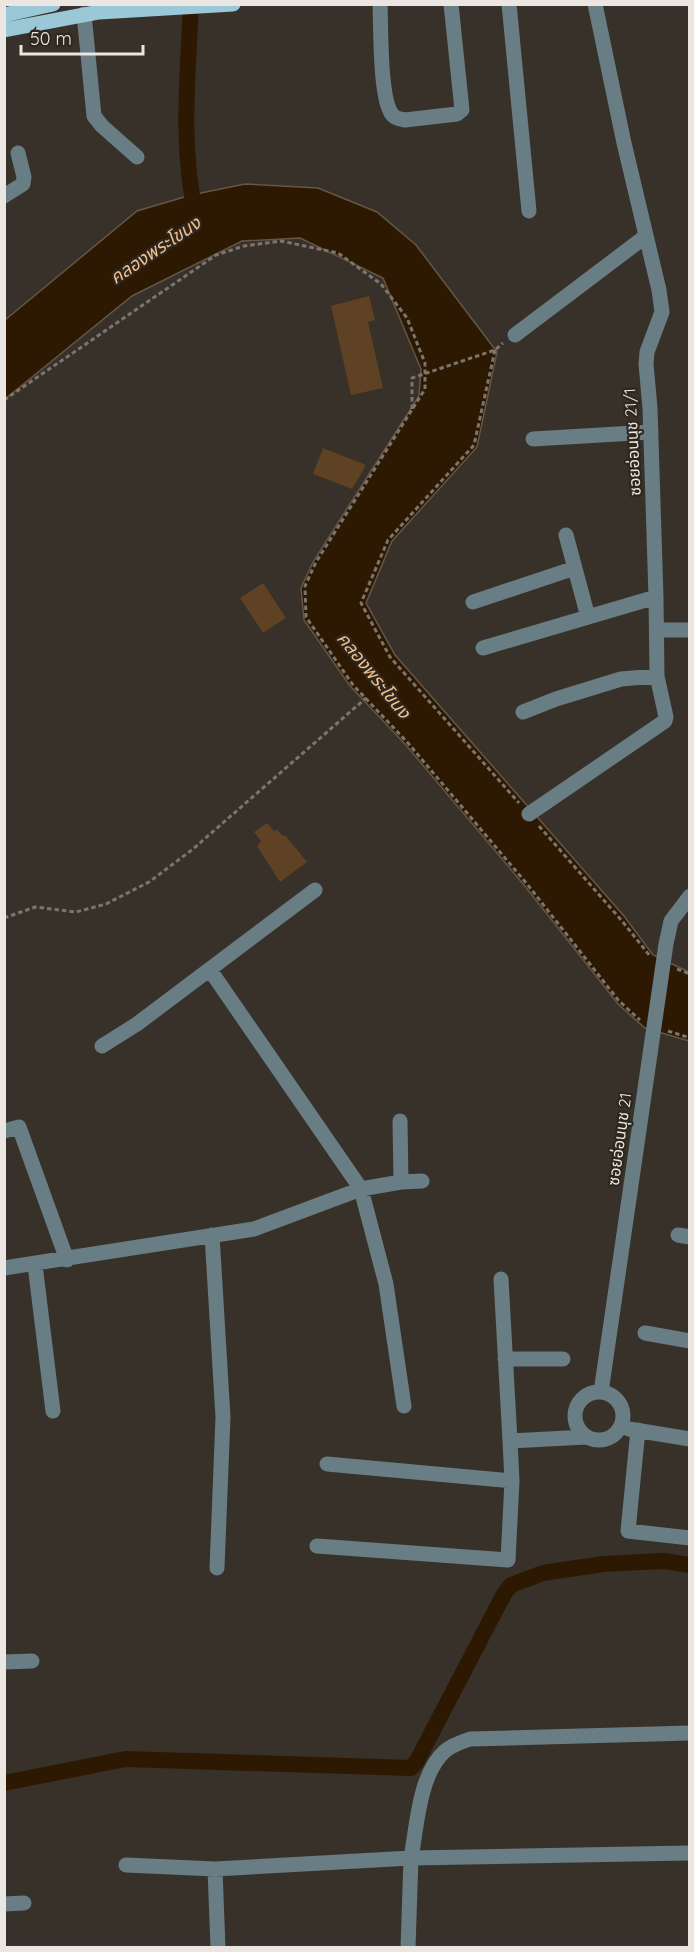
<svg xmlns="http://www.w3.org/2000/svg" width="694" height="1952" font-family="Quicksand,'Noto Sans Thai',sans-serif">
<style>
.water{fill:#2d1902;stroke:#665645;stroke-width:1.5}
.lines{fill:none;stroke-linecap:round;stroke-linejoin:round}
.canal{stroke:#2d1902;stroke-width:16}
.building{fill:#5e4223}
.path{stroke:#7b756e;stroke-width:3;stroke-dasharray:4.5 3;stroke-linecap:butt}
.minor{stroke:#687d84;stroke-width:15}
.major{stroke:#9bc8d7;stroke-width:15}
.labels{text-anchor:middle;dominant-baseline:central;stroke-width:4.5;stroke-linejoin:round;paint-order:stroke}
.street-label{font-size:16px;fill:#ebe6e1;stroke:#2e2720}
.water-label{font-size:18px;font-style:italic;fill:#f2c08a;stroke:#2e2720}
</style>
<rect width="100%" height="100%" fill="#383129"/>
<path class="water" d="M245,184L318,188L377,212L416,245L497,352L477,447L392,541L366,603L395,655L624,916L653,955L689,972V1041L645,1028L619,1005L524,885L405,744L350,686L304,620L301,588L313,562L419,396L421,369L383,278L300,238L242,241L132,296L5,399V320L137,211L191,195Z"/>
<g class="lines">
<path class="canal" d="M191,4C188,75 180,146 196,216
M4,1783L125,1759L411,1768L417,1761L504,1594L511,1585L543,1573L603,1564L663,1561L690,1565"/>
</g>
<path class="building" d="M369,296L375,320L368,322L383,388L351,395L331,306Z
M323,448L366,465L352,489L313,474Z
M263,583L286,618L263,633L240,598Z
M267,823L274,831L277,830L283,836L285,835L307,862L280,882L257,846L261,841L254,832Z"/>
<g class="lines">
<path class="path" d="M495,350L474,445L388,540L361,603L390,657L519,803
M4,400L216,255L244,246L281,241L338,253L381,284L407,318L425,363V389L316,562L305,586L306,617L353,685L408,743L527,884L619,1001L640,1020
M412,409V378L495,350L503,343
M539,826L622,921L650,956
M4,918L35,907L76,912L106,904L149,882L193,849L366,698
M677,969L690,974
M668,1031L690,1038"/>
<path class="minor" d="M380,4C381,30 380,91 390,111C393,118 399,119 405,120L457,114L462,110L451,4
M509,4L529,211
M84,14L94,116L102,126L137,157
M4,196L23,184L24,177L18,153
M515,335L646,236
M533,439L651,432
M566,535L588,617
M473,602L575,568
M658,630H690
M483,648L656,597
M523,712L556,699L621,679L657,676
M529,814L665,721L666,717L657,676L656,597L650,408L646,364L647,352L662,312L659,290L624,143L595,4
M210,970L361,1189L386,1284L404,1406
M102,1046L137,1024L315,890
M400,1121L401,1182
M4,1131L19,1127L67,1260
M212,1235L223,1417L217,1568
M678,1235L690,1237
M35,1265L53,1411
M4,1268L254,1229L361,1189L401,1182L422,1181
M501,1279L510,1441
M645,1333L690,1341
M505,1359H563
M601,1392L666,944L671,921L690,896
M575 1416a24 24 0 1 1 48 0a24 24 0 1 1-48 0Z
M629,1429L690,1439
M638,1430L628,1531L690,1538
M327,1464L512,1481
M317,1546L508,1560L512,1481L510,1441L586,1437
M4,1662L32,1661
M126,1865L215,1869L411,1858C417,1826 419,1774 445,1751C452,1745 461,1742 470,1739L690,1733
M215,1869L218,1948
M4,1904L24,1903
M408,1948L411,1858L690,1853"/>
<path class="major" d="M4,15L53,4
M4,30L99,12L233,4"/>
</g>
<g class="labels">
<g class="street-label">
<text transform="translate(632 442) rotate(-93)">ซอยอ่อนนุช 21/1</text>
<text transform="translate(619 1139) rotate(-82)">ซอยอ่อนนุช 21</text>
</g>
<g class="water-label">
<text transform="translate(155 250) rotate(-34)">คลองพระโขนง</text>
<text transform="translate(374 675) rotate(51)">คลองพระโขนง</text>
</g>
</g>
<rect width="694" height="1952" fill="none" stroke="#ebe6e1" stroke-width="12"/>
<path d="M21 45v9h122v-9" fill="none" stroke="#ebe6e1" stroke-width="3"/>
<text x="30" y="45" font-size="18" fill="#ebe6e1" stroke="#2e2720" stroke-width="4.5" paint-order="stroke">50 m</text>
</svg>
